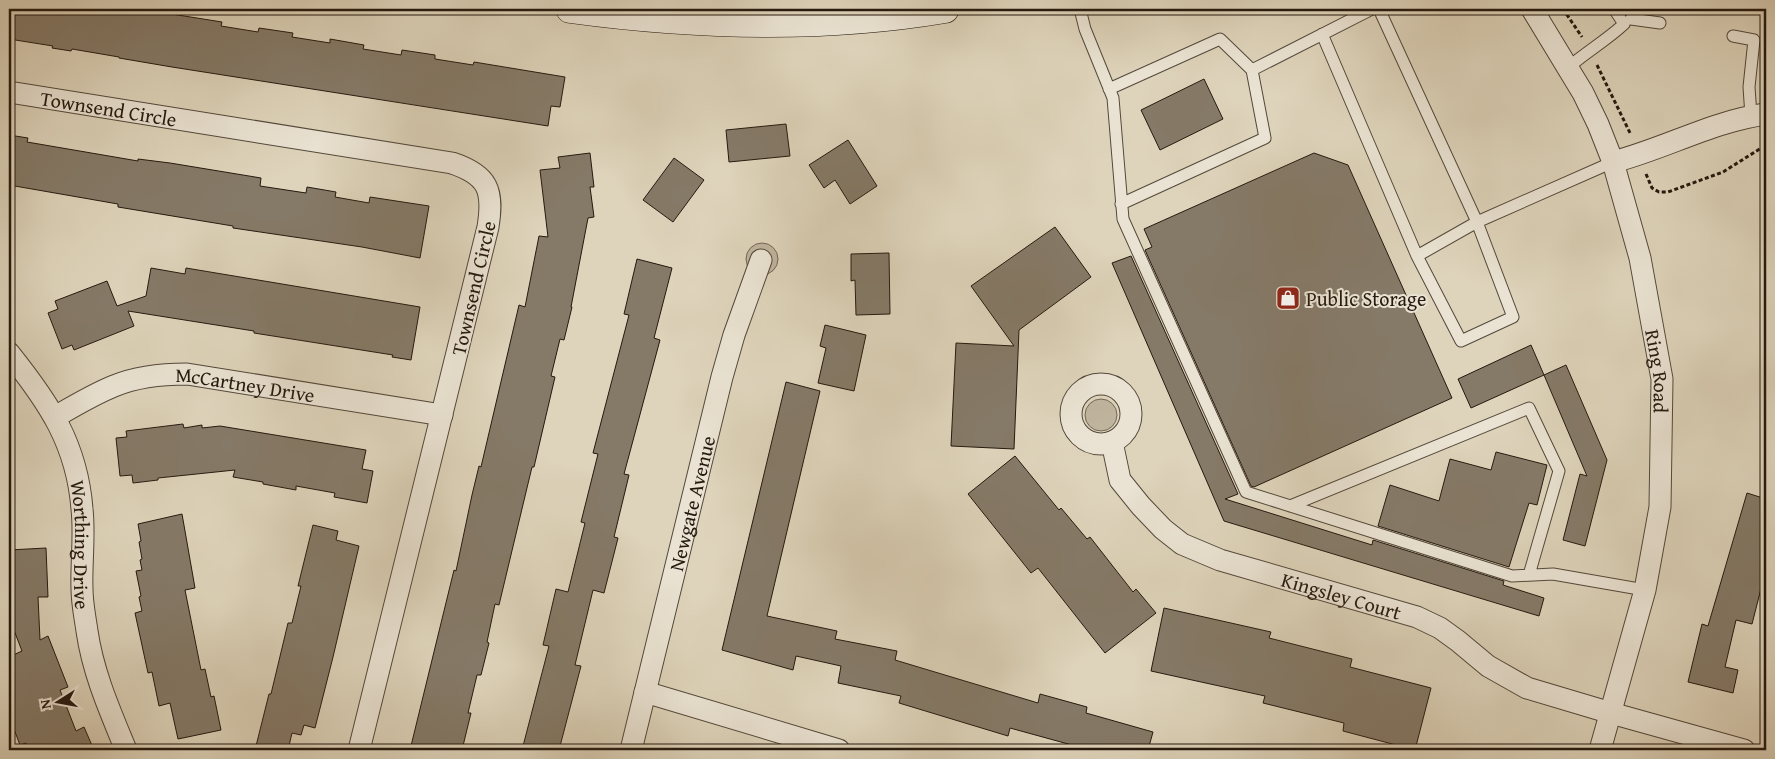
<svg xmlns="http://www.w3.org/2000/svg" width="1775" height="759" font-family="'Gentium Book Plus',serif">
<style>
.green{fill:#bfb49e;stroke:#726656}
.building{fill:#857a68;stroke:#25190f}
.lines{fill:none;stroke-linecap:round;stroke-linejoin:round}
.lane-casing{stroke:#53483a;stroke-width:13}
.street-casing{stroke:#53483a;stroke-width:23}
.secondary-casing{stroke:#25190f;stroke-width:29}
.path{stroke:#25190f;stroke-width:3;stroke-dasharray:4 2.5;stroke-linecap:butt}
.lane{stroke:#eae3d3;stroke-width:11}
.street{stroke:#eae3d3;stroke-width:21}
.secondary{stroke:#eae3d3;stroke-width:28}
.labels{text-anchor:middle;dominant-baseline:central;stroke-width:4;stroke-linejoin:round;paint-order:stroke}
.street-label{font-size:20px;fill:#25190f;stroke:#eae3d3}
.poi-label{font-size:20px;fill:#25190f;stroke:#eae3d3;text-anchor:start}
</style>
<rect width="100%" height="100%" fill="#ded4bb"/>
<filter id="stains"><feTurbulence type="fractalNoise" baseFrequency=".004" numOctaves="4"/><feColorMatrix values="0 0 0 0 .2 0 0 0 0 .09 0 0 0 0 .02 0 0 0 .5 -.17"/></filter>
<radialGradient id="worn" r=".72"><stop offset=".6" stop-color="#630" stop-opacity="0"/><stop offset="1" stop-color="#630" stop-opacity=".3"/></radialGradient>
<path class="green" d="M746 259a16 16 0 1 1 32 0a16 16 0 1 1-32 0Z
M1085 415a16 16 0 1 1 32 0a16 16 0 1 1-32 0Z"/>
<path class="building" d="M9,9H140L222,22L221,26L258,32L259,28L293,33L292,37L330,43V39L364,45L363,49L401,55L402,50L435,55V59L473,65L474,62L565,77L560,107L551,106L548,126L172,67L119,58V57L72,49L71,51L52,48L53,46L9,39Z
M1204,79L1223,119L1160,150L1141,110Z
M786,124L790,156L729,162L726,130Z
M9,135L28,138L27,142L138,161V159L170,163L261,178L260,186L306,193L307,187L336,192L335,197L369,203L370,197L429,206L420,258L362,247L233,228V226L118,207V204L9,185Z
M848,140L877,186L850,204L835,180L824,188L809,165Z
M590,153L594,187H590L594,217L588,218L571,307H572L564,340L560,339L551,376L555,377L534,467H532L499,605L495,604L487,642L489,643L481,675H477L468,713H471L462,750H410L454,570L456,571L472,495L479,466L481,467L519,305L525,307L539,236L548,237L540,170L560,168L558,157Z
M1314,153L1348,165L1452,398L1254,487L1251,486L1145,250L1152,247L1144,229Z
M674,158L704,180L673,222L643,200Z
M1055,227L1091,277L1019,330L1014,449L951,446L956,343L1014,346L971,286Z
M889,253L890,314L856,315L855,280L851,281V254Z
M1131,256L1238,494L1225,499L1372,545L1373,540L1504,581L1503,585L1544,598L1539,616L1224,521L1112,263Z
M637,259L672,268L654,338L660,340L624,474L629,475L614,537L618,538L604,593L593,590L575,665L581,666L559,750H522L549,646L543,645L556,589L568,592L585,523L581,522L598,454L593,453L629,315L624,314Z
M151,268L185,274L186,268L420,307L411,360L392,357L393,355L254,333V331L128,311L134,326L74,350L72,345L62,349L48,313L58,309L55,301L107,281L117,306L146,296Z
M825,325L866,335L854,391L818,383L826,348L820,346Z
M1531,345L1544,375L1471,408L1458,379Z
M1566,365L1607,460L1585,546L1563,540L1580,474L1587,476L1544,375Z
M786,382L820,391L767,616L837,631L835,639L897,651L895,660L1038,703L1040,694L1087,707L1086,713L1153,732L1148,750H1090L1010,728L1008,736L899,703L901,696L838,683L841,666L796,656L793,670L722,650Z
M183,424L184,428L202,425V428L220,426L366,450L362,469L373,471L367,503L334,497L335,493L296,486V490L263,484V482L233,477L235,470L158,478V480L133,483L132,475L120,476L116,438L127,437L126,431Z
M1496,452L1547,465L1537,505L1529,503L1509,567L1378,526L1390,485L1439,501L1450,459L1491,470Z
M1015,456L1059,510L1061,508L1087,539L1090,537L1133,592L1136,589L1156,613L1105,653L1038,568L1031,573L968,494Z
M1747,493L1766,499V569L1752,624L1736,620L1725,667L1738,670L1733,693L1688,682L1702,624L1708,626Z
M182,514L195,588L185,590L201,670L205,669L211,697L214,696L221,730L178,739L170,703L159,706L152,672L148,673L135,613L142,611L139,597L141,596L136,571L142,570L140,560L142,559L139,542L141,541L138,524Z
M313,525L338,531L336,540L359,546L333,657L315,728L304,725L301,735L292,733L288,750H255L269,694H271L288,623H292L301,586H298Z
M46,548L48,597H38L40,640L48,636L68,687L60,690L76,731L84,727L94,750H29L26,743L20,745L9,716V657L22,651L12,625H9V550Z
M1164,608L1271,632L1269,638L1352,659L1350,667L1431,688L1415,750L1343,731L1344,723L1263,703L1265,696L1151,671Z"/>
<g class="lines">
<g class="lane-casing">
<path id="lane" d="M1080,9L1085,29L1113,98L1123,219L1246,492L1512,576L1553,574L1645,590
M1379,9L1477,222L1613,162
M1631,19L1660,23
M1322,34L1417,256
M1733,36L1754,40L1749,87L1751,116
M1569,67C1586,52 1607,40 1624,24L1614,9
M1109,89L1220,39L1252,70L1372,9
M1121,204L1265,138L1252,70
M1477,222L1513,317L1461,341L1417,256Z
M1290,506L1529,408L1559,471L1529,575"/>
</g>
<g class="street-casing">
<g id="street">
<path id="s1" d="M1532,9L1583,93L1598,124L1613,162L1640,258L1662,379L1660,507L1645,590L1600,750"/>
<path id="s2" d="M9,92L452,163C488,175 494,190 488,227L359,750"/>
<path d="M1613,162C1664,149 1713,121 1766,114"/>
<path id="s3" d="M9,353C49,403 77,444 82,509C85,536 81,563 82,589C82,603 85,617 87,631C93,673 110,711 126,750"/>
<circle cx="1101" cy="414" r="30"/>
<path id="s4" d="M55,417C74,406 94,394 114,386C138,376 163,374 187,374L442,415"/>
<path id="s5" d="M1112,442L1120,480L1141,506L1163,529L1182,544L1220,560L1417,617L1440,628L1458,641L1488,666L1527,688L1611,713L1744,750"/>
<path d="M645,692L839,750"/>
<path id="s6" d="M631,750L722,377L734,335L761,260"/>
</g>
</g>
<g class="secondary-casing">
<path id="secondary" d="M570,9C695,26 820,30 945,9"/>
</g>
<path class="path" d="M1563,9L1582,37
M1597,65L1631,135
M1646,174L1652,188L1659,192H1668L1723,172L1766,145"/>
<use href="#lane" class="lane"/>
<use href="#street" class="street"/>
<use href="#secondary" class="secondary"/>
</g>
<defs>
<g id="shop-square" transform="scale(1.25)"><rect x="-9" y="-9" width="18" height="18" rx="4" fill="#8f2418" stroke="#eae3d3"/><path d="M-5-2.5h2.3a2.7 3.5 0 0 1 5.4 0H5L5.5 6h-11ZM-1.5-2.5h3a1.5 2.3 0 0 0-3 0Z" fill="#fff"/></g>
</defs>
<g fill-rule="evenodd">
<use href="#shop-square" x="1288" y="298"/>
</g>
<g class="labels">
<g class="street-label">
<text stroke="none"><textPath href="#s2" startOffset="101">Townsend Circle</textPath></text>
<text transform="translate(473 288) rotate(-77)">Townsend Circle</text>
<text stroke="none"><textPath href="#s1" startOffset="388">Ring Road</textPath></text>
<text stroke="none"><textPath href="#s4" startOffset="200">McCartney Drive</textPath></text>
<text stroke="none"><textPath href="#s6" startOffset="254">Newgate Avenue</textPath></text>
<text stroke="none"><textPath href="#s3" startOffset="211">Worthing Drive</textPath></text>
<text stroke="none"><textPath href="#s5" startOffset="296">Kingsley Court</textPath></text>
</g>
<g class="poi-label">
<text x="1306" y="298">Public Storage</text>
</g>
</g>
<rect width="1775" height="759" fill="none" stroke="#ded4bb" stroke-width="30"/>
<rect x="10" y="10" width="1755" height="739" fill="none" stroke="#25190f" stroke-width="2.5"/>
<rect x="15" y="15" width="1745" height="729" fill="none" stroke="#25190f"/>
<g transform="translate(58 702) rotate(259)" stroke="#eae3d3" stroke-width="4" paint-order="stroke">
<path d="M0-4L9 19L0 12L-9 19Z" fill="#25190f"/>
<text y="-8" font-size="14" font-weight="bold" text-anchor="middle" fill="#25190f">N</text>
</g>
<rect width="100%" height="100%" filter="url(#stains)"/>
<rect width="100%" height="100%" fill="url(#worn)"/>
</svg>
